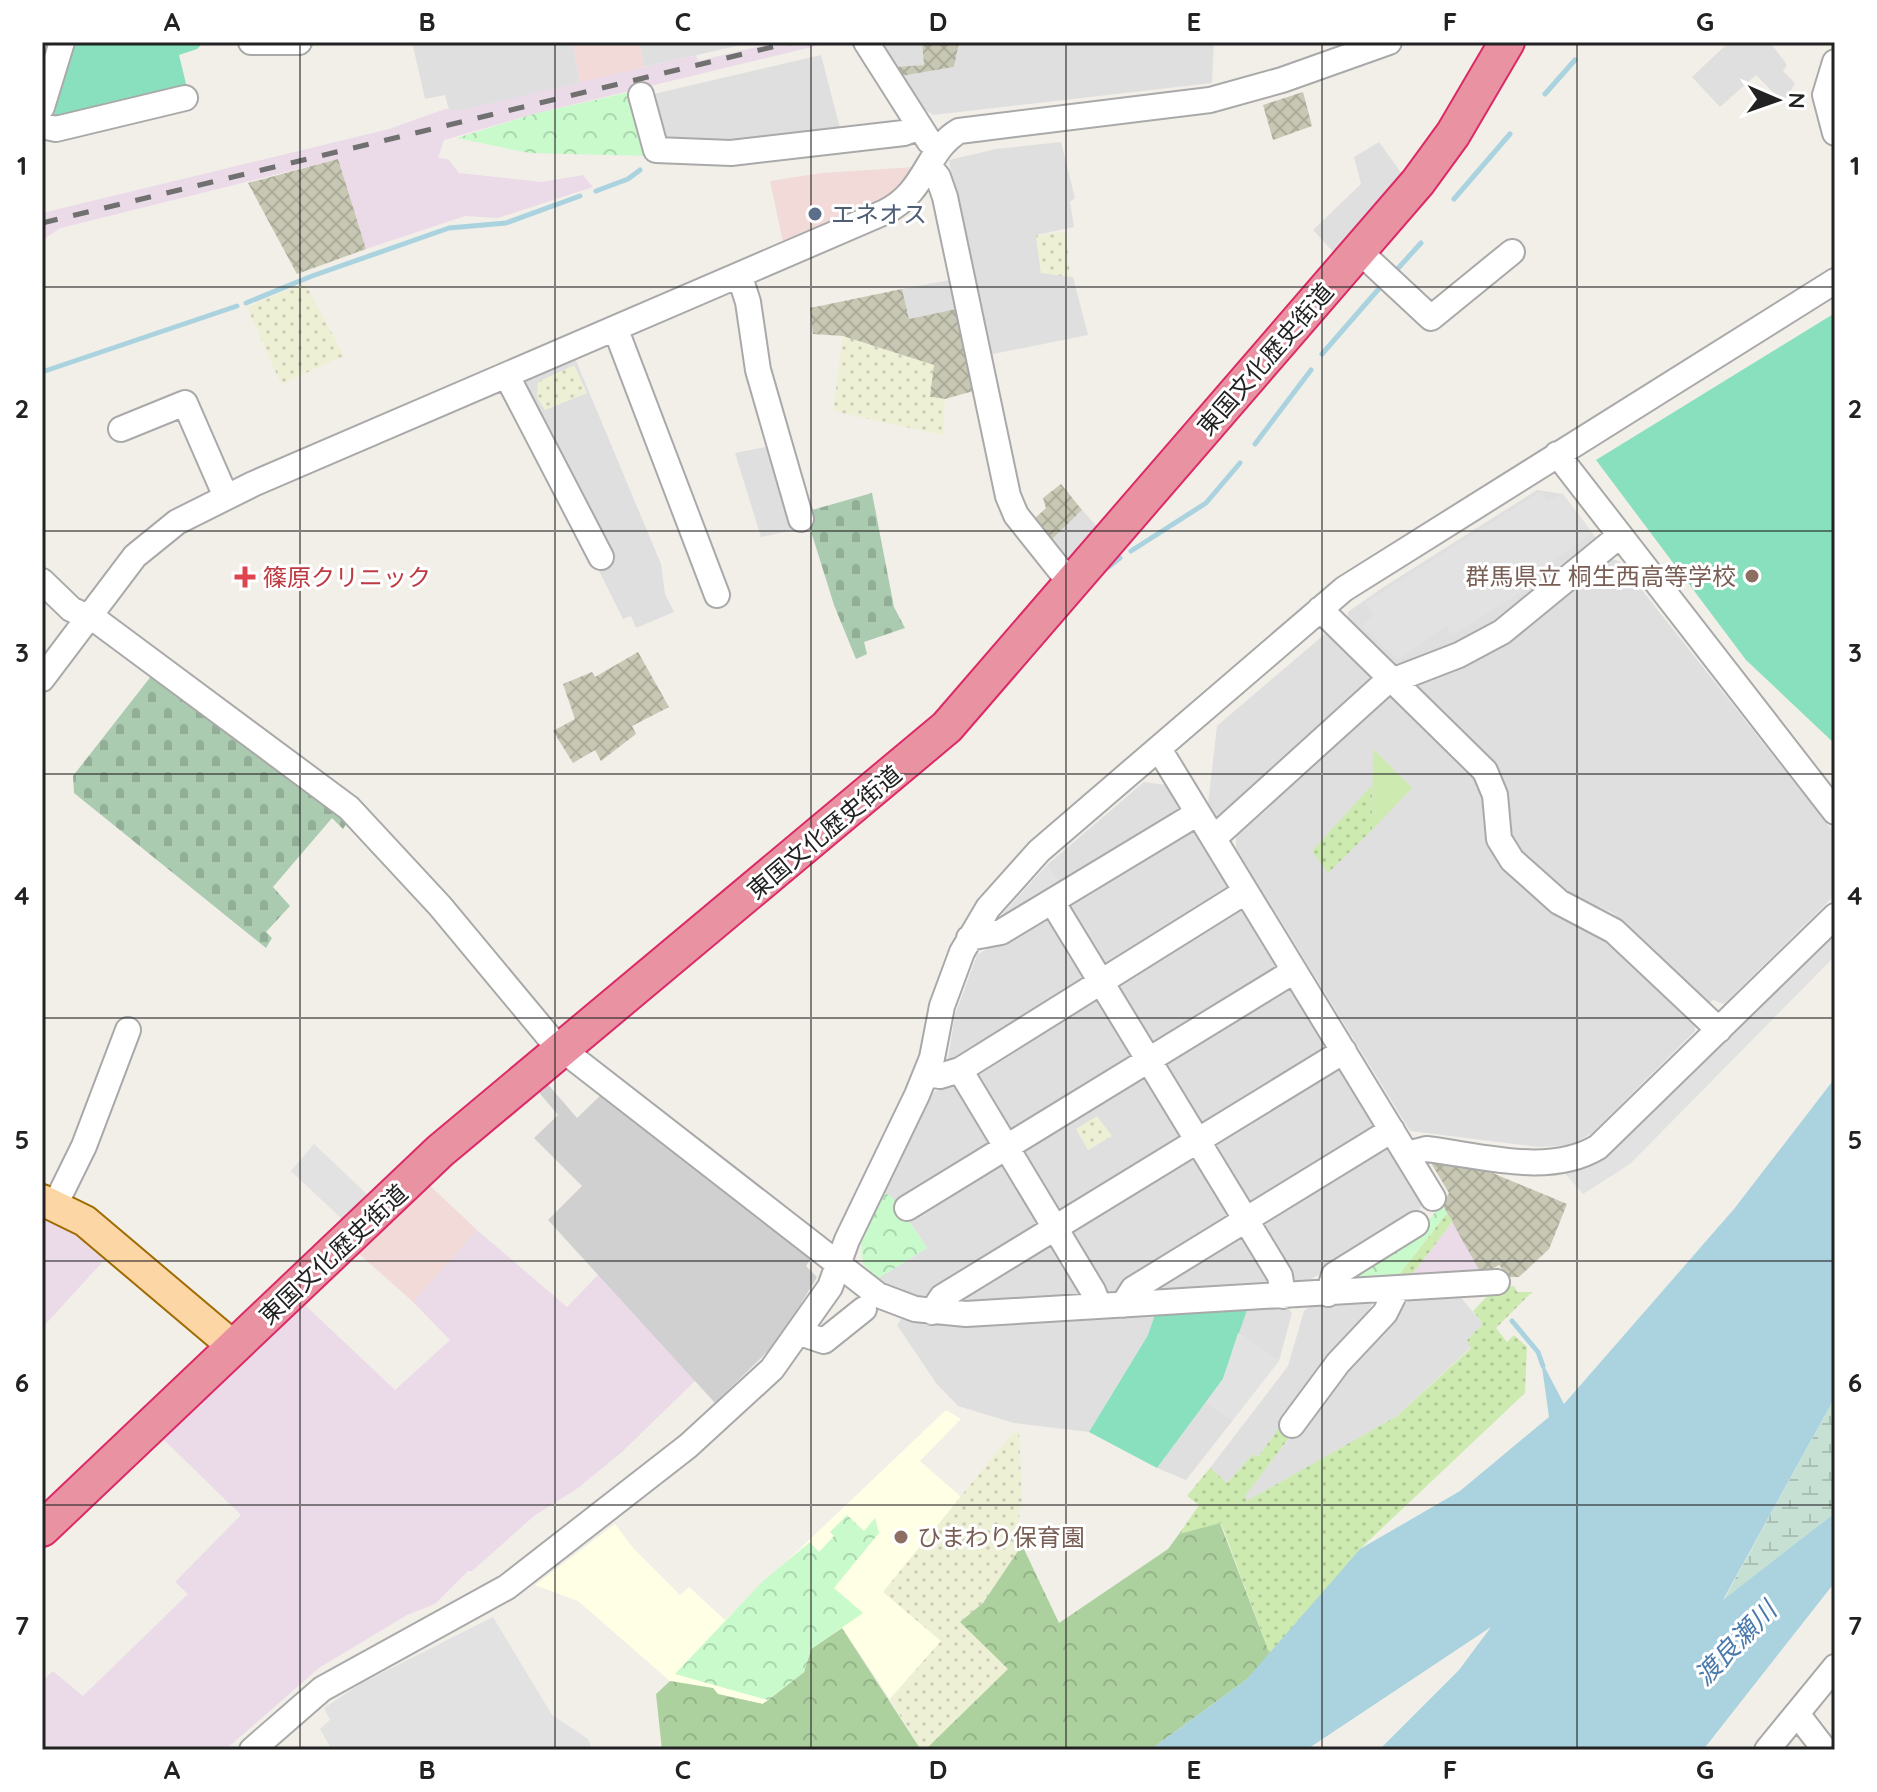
<svg xmlns="http://www.w3.org/2000/svg" width="1877" height="1792" font-family="Quicksand,'Noto Sans JP',sans-serif">
<style>
.residential{fill:#e0dfdf}
.commercial{fill:#f2dad9}
.industrial{fill:#ebdbe8}
.education{fill:#ffffe5}
.religious{fill:#d0d0d0}
.construction{fill:url(#construction-cross-hatch)}
.farmland{fill:url(#farmland-dots)}
.grass{fill:url(#grass-dots)}
.forest{fill:url(#forest-crowns)}
.wetland{fill:url(#wetland-marsh)}
.cemetery{fill:url(#cemetery-stones)}
.park{fill:url(#park-crowns)}
.garden{fill:#cdebb0}
.pitch{fill:#88e0be}
.parking{fill:#e2e2e2}
.water{fill:#aad3df}
.lines{fill:none;stroke-linecap:round;stroke-linejoin:round}
.stream{stroke:#aad3df;stroke-width:5}
.minor-casing{stroke:#a9a9a9;stroke-width:28}
.major-casing{stroke:#a06b00;stroke-width:34}
.highway-casing{stroke:#dc2a67;stroke-width:38}
.minor{stroke:#fff;stroke-width:24}
.major{stroke:#fcd6a4;stroke-width:30}
.highway{stroke:#e892a2;stroke-width:34}
.rail{stroke:#707070;stroke-width:5;stroke-dasharray:16 16;stroke-linecap:butt}
.grid{fill:none;stroke:#222;stroke-width:2;stroke-opacity:0.55}
.service-dot{fill:#5c6f8a;stroke:#fff;stroke-width:3}
.education-dot{fill:#8d6e63;stroke:#fff;stroke-width:3}
.health-dot{fill:#e0444e;stroke:#fff;stroke-width:3}
.labels{text-anchor:middle;dominant-baseline:central;stroke-width:6;stroke-linejoin:round;paint-order:stroke}
.service-label{font-size:24px;fill:#4e5e75;stroke:#fff;text-anchor:start}
.street-label{font-size:24px;fill:#222;stroke:#fff}
.education-label{font-size:24px;fill:#785e54;stroke:#fff;text-anchor:end}
.health-label{font-size:24px;fill:#be3a42;stroke:#fff;text-anchor:start}
.water-label{font-size:26px;font-style:italic;fill:#4a7aab;stroke:#fff}
.neatline{fill:none;stroke:#222;stroke-width:3}
.grid-label{font-size:26px;text-anchor:middle;font-weight:bold;fill:#222}
</style>
<defs>
<pattern id="construction-cross-hatch" width="8" height="8" patternUnits="userSpaceOnUse" patternTransform="scale(2)"><rect width="8" height="8" fill="#c7c7b4"/><path d="M0 0l8 8M0 8l8-8" fill="none" stroke="#abab9a"/></pattern>
<pattern id="farmland-dots" width="8" height="8" patternUnits="userSpaceOnUse" patternTransform="scale(2)"><rect width="8" height="8" fill="#eef0d5"/><path d="M2 2h.1M6 6h.1" fill="none" stroke="#ccceb7" stroke-width="1.8" stroke-linecap="round"/></pattern>
<pattern id="grass-dots" width="8" height="8" patternUnits="userSpaceOnUse" patternTransform="scale(2)"><rect width="8" height="8" fill="#cdebb0"/><path d="M2 2h.1M6 6h.1" fill="none" stroke="#b0c997" stroke-width="1.8" stroke-linecap="round"/></pattern>
<pattern id="forest-crowns" width="20" height="18" patternUnits="userSpaceOnUse" patternTransform="scale(2)"><rect width="20" height="18" fill="#add19e"/><path d="M2 6a3 3 0 1 1 6 0M12 15a3 3 0 1 1 6 0" fill="none" stroke="#95b388"/></pattern>
<pattern id="wetland-marsh" width="20" height="14" patternUnits="userSpaceOnUse" patternTransform="scale(2)"><rect width="20" height="14" fill="#c6e0d4"/><path d="M1 5h8M5 5V1M11 12h8M15 12V8" fill="none" stroke="#aac0b6"/></pattern>
<pattern id="cemetery-stones" width="16" height="16" patternUnits="userSpaceOnUse" patternTransform="scale(2)"><rect width="16" height="16" fill="#aacbaf"/><path d="M2 7V4a2 2 0 0 1 4 0v3zM10 15v-3a2 2 0 0 1 4 0v3z" fill="#92ae96"/></pattern>
<pattern id="park-crowns" width="20" height="18" patternUnits="userSpaceOnUse" patternTransform="scale(2)"><rect width="20" height="18" fill="#c8facc"/><path d="M2 6a3 3 0 1 1 6 0M12 15a3 3 0 1 1 6 0" fill="none" stroke="#acd6af"/></pattern>
</defs>
<rect width="100%" height="100%" fill="#f2efe9"/>
<path class="residential" d="M412,42H573L580,84L458,111L449,110L445,95L425,99Z
M639,42H740L741,45L644,67Z
M880,42H922L924,65L895,67Z
M959,42H1214L1212,83L933,115L920,106L901,76L954,67Z
M1729,42H1770L1787,65L1783,71L1795,83L1784,103L1756,75L1720,107L1692,77Z
M821,55L841,132L668,148L649,101L654,94Z
M1061,142L1075,198L1070,202L1074,227L1036,235L1041,272L1073,277L1088,335L983,356L949,160L996,149Z
M1379,142L1405,178L1337,256L1313,230L1361,184L1354,157Z
M955,279L961,308L909,319L902,289Z
M574,356L661,564L665,594L674,612L636,628L631,616L623,619L597,567L521,387L523,378Z
M775,445L798,529L761,537L735,453Z
M1537,490L1563,494L1596,538L1543,588L1515,608L1456,643L1402,665L1390,664L1347,623L1348,612L1382,588Z
M1082,510L1101,531L1064,572L1046,545Z
M1609,558L1619,561L1835,834V895L1724,1004L1713,1000L1708,1004L1613,913L1564,892L1515,847L1510,839L1502,780L1493,765L1415,689L1419,681L1516,634Z
M1326,633L1371,672L1369,684L1218,819L1208,804L1217,726Z
M1391,695L1474,773L1485,801L1488,841L1506,869L1551,910L1589,924L1695,1022V1031L1592,1133L1571,1145L1538,1147L1410,1131L1236,848V834L1383,697Z
M1144,782L1167,785L1181,808L1180,816L1062,888L1047,865Z
M1189,827L1197,830L1230,887L1228,895L1108,968L1100,966L1066,910L1067,902Z
M1236,907L1243,909L1279,966L1276,974L1149,1046L1114,989L1116,981Z
M1044,915L1054,918L1087,982L953,1063L948,1059L955,1015L977,955Z
M1283,987L1293,989L1326,1046L1324,1055L1206,1126L1196,1123L1162,1069L1164,1061Z
M1093,994L1102,996L1135,1052L1133,1062L1013,1135L1006,1133L973,1068Z
M1333,1066L1341,1069L1375,1124L1372,1133L1254,1206L1245,1204L1211,1148L1213,1138Z
M1141,1074L1151,1076L1185,1135L1062,1215L1054,1212L1019,1156L1022,1148Z
M950,1083H959L993,1139L991,1149L898,1205L883,1193L934,1092Z
M1381,1145L1390,1147L1423,1203L1414,1218L1306,1282L1293,1283L1259,1227L1262,1218Z
M1189,1155L1199,1156L1232,1211L1230,1220L1112,1293L1101,1291L1067,1234Z
M997,1162L1008,1163L1041,1218L1039,1226L930,1295L910,1297L877,1279L927,1248L906,1216Z
M1239,1232L1274,1279L1270,1287L1143,1294Z
M1047,1240L1057,1243L1087,1297L952,1304Z
M1459,1295L1483,1324L1467,1340L1471,1347L1397,1416L1247,1502L1244,1496L1336,1378L1411,1298Z
M1374,1302L1258,1457L1253,1454L1227,1483L1210,1468L1288,1366L1304,1311L1310,1306Z
M1288,1308L1292,1313L1279,1361L1238,1333L1247,1310Z
M1155,1314L1148,1335L1089,1432L1014,1423L958,1406L936,1383L897,1325L904,1315Z
M1206,1402L1233,1420L1186,1480L1157,1468Z"/>
<path class="commercial" d="M573,42H639L644,67L580,84Z
M914,167L904,190L784,247L770,181L821,173Z
M426,1182L477,1230L413,1302L357,1252Z"/>
<path class="industrial" d="M777,42H833L534,114L444,140L438,158L448,159L459,173L542,182L583,175L593,187L498,218L465,216L366,249L338,159L61,228L42,240V213L389,129L445,109L458,111L696,55L698,61Z
M42,1211L109,1255L42,1328Z
M1453,1221L1482,1275L1408,1280Z
M477,1230L567,1307L599,1274L696,1380L622,1452L578,1488L534,1516L472,1571H468L435,1604L407,1615L319,1668L225,1750H42V1681L53,1671L83,1696L188,1594L175,1582L241,1515L161,1437L303,1303L395,1390L450,1340L413,1302Z"/>
<path class="education" d="M946,1410L961,1419L920,1461L961,1497L884,1592L941,1641L890,1699L842,1628L804,1672L763,1704L718,1694L713,1688L670,1681L578,1601L535,1585L615,1524L634,1549L680,1595L689,1587L725,1620Z"/>
<path class="religious" d="M545,1081L577,1118L604,1092L812,1257L806,1266L817,1277L796,1312L769,1350L715,1403L548,1220L582,1186L534,1138L558,1115L536,1089Z"/>
<path class="construction" d="M922,42H959L954,67L901,76L895,67L924,65Z
M1303,92L1312,126L1273,140L1263,105Z
M338,159L366,249L297,274L248,183Z
M902,289L909,319L961,308L977,390L945,399L930,397L843,336L813,334L810,308Z
M1061,484L1082,510L1046,545L1030,523L1046,508L1043,498Z
M638,652L669,707L632,726L636,734L601,761L595,750L573,763L553,731L575,719L563,684L592,672L595,677Z
M1428,1158L1471,1164L1567,1204L1549,1249L1519,1277H1510L1499,1265L1482,1275L1442,1204L1449,1193Z"/>
<path class="farmland" d="M1066,232L1070,277L1041,273L1036,235Z
M305,283L344,356L281,384L247,307Z
M843,336L934,365L930,397L945,399L943,435L833,411Z
M574,365L587,393L545,410L537,397L538,382Z
M1097,1116L1112,1136L1088,1150L1076,1129Z
M1019,1431L1022,1499L1018,1524L1022,1545L983,1603L960,1622L1009,1669L925,1750H921L890,1699L941,1641L883,1592L1010,1436Z"/>
<path class="grass" d="M1372,785V830L1328,873L1312,851Z
M1447,1213L1453,1221L1408,1280H1395Z
M1514,1286L1517,1292H1532L1496,1328L1507,1342L1514,1335L1527,1347L1525,1393L1360,1549L1270,1655L1221,1523L1179,1534L1199,1505L1187,1496L1210,1468L1227,1483L1253,1454L1258,1457L1282,1424L1295,1430L1245,1496L1247,1501L1397,1416L1471,1348L1467,1340L1483,1324L1473,1311L1493,1290Z"/>
<path class="forest" d="M1220,1523L1270,1655L1246,1680L1150,1750H925L1008,1669L960,1622L983,1603L1022,1545L1059,1623L1168,1549L1179,1534Z
M842,1628L921,1750H662L656,1694L670,1681L713,1688L718,1694L763,1704L804,1672L811,1649Z"/>
<path class="wetland" d="M1835,1397V1513L1722,1603Z"/>
<path class="cemetery" d="M872,493L894,607L905,628L864,642L867,654L856,659L834,605L805,512Z
M152,675L348,821L343,829L332,818L273,887L290,906L266,932L272,938L266,948L74,793L73,776Z"/>
<path class="park" d="M630,92L648,156L529,153L457,138L534,114Z
M884,1192L894,1199L927,1248L877,1279L863,1264L861,1243Z
M1442,1204L1447,1213L1395,1280L1339,1284L1423,1227Z
M847,1515L864,1531L875,1518L879,1533L834,1588L863,1613L811,1649L804,1672L768,1700L675,1674L762,1582L810,1542L819,1552L834,1536L830,1532Z"/>
<path class="garden" d="M1373,749L1412,788L1372,830Z"/>
<path class="pitch" d="M76,42H204L197,49L179,55L188,92L53,118Z
M1835,313V744L1746,660L1596,460Z
M1247,1310L1223,1379L1157,1468L1089,1432L1148,1335L1155,1314Z"/>
<path class="parking" d="M1541,491L1547,501L1563,494L1592,533L1544,567L1547,575L1453,635L1446,626L1398,660L1362,626L1373,615L1365,603Z
M1047,865L1062,888L1018,915L995,922Z
M1835,928V956L1630,1164L1583,1194L1563,1171Z
M314,1144L371,1198L346,1223L291,1171Z
M1238,1333L1279,1361L1233,1420L1206,1402L1223,1379Z
M493,1617L552,1715L588,1739L592,1750H332L320,1729L330,1720L324,1708L362,1683Z"/>
<path class="water" d="M1835,1078V1397L1723,1600L1835,1513V1582L1703,1750H1379L1459,1670L1491,1627L1306,1750H1150L1246,1680L1360,1549L1460,1491L1549,1417L1541,1360L1564,1404L1734,1209Z"/>
<g class="lines">
<path class="stream" d="M1545,94L1575,60
M596,191L628,179L640,170
M1454,199L1510,134
M1392,275L1421,243
M246,303L312,276L449,228L506,223L580,196
M1322,354L1383,284
M42,372L237,306
M1255,444L1311,370
M1131,551L1206,503L1240,463
M1102,572L1120,558
M1512,1321L1538,1352L1543,1366"/>
<g class="minor-casing">
<path id="minor" d="M251,42H299
M866,42L929,141
M1835,62L1825,95L1835,133
M641,95L656,150L731,153L904,133L918,128
M42,107L62,42
M42,126L56,129L185,98
M930,167L938,177L945,197L1008,496L1016,515L1071,584
M1359,251L1431,318L1512,252
M740,277L748,302L758,370L801,519
M616,330L717,595
M507,376L601,557
M121,429L185,403L226,497
M1557,454L1835,812
M42,581L71,609L100,623L349,808L440,906L554,1043L878,1295L915,1309L966,1314L1497,1282
M1320,609L1485,771L1495,795L1499,839L1512,860L1559,902L1614,931L1719,1030
M42,679L135,556L177,522L253,484L885,212C927,191 926,150 959,131L1210,100L1282,80L1389,42
M1159,749L1433,1198
M1214,838L1384,684L1459,655L1502,632L1618,537
M1053,903L1280,1276L1283,1296
M969,938L1001,932L1198,813
M960,1070L1093,1291L1099,1306
M926,1074L940,1076L960,1070L1245,892
M1407,1154L1426,1149C1480,1155 1549,1177 1598,1147L1835,916
M55,1205L84,1146L128,1030
M907,1208L1294,971
M1328,1294L1334,1275L1416,1224
M1123,1305L1133,1289L1392,1130
M932,1312L942,1297L1344,1051
M800,1333L824,1341L864,1309
M1292,1425L1338,1363L1385,1313L1397,1289
M1798,1715L1825,1750
M252,1750L322,1689L507,1587L688,1446L772,1369L830,1287L847,1240L917,1095L932,1058L942,1006L962,952L988,908L1039,851L1344,589L1835,281
M1767,1750L1835,1667"/>
</g>
<g class="major-casing">
<path id="major" d="M42,1200L85,1221L234,1347"/>
</g>
<g class="highway-casing">
<path id="highway" d="M42,1529L440,1151L947,727L1418,182L1453,134L1507,42"/>
</g>
<use href="#minor" class="minor"/>
<use href="#major" class="major"/>
<use href="#highway" class="highway"/>
<path class="rail" d="M42,223L793,42"/>
</g>
<path class="grid" d="M300,42V1750M555,42V1750M811,42V1750M1066,42V1750M1322,42V1750M1577,42V1750M42,287H1835M42,531H1835M42,774H1835M42,1018H1835M42,1261H1835M42,1505H1835"/>
<circle class="service-dot" cx="815" cy="214" r="8"/>
<g class="education-dot">
<circle cx="1752" cy="576" r="8"/>
<circle cx="901" cy="1537" r="8"/>
</g>
<path class="health-dot" d="M241 565h8v8h8v8h-8v8h-8v-8h-8v-8h8z"/>
<g class="labels">
<g class="service-label">
<text x="831" y="214">エネオス</text>
</g>
<g class="street-label">
<text transform="translate(1265 359) rotate(-49)">東国文化歴史街道</text>
<text transform="translate(824 832) rotate(-40)">東国文化歴史街道</text>
<text transform="translate(333 1254) rotate(-43)">東国文化歴史街道</text>
</g>
<g class="education-label">
<text x="1736" y="576">群馬県立 桐生西高等学校</text>
<text x="917" y="1537" text-anchor="start">ひまわり保育園</text>
</g>
<g class="health-label">
<text x="263" y="577">篠原クリニック</text>
</g>
<g class="water-label">
<text transform="translate(1735 1643) rotate(-46)">渡良瀬川</text>
</g>
</g>
<rect width="1877" height="1792" fill="none" stroke="#ffffff" stroke-width="88"/>
<g transform="translate(1777 100) rotate(92)" stroke="#ffffff" stroke-width="6" paint-order="stroke">
<path d="M0-6L14 30L0 20L-14 30Z" fill="#222222"/>
<text y="-12" font-size="22" font-weight="bold" text-anchor="middle" fill="#222222">N</text>
</g>
<rect x="44" y="44" width="1789" height="1704" class="neatline"/>
<g class="grid-label">
<text x="172" y="31">A</text>
<text x="427" y="31">B</text>
<text x="683" y="31">C</text>
<text x="938" y="31">D</text>
<text x="1194" y="31">E</text>
<text x="1450" y="31">F</text>
<text x="1705" y="31">G</text>
<text x="22" y="175">1</text>
<text x="1855" y="175">1</text>
<text x="22" y="418">2</text>
<text x="1855" y="418">2</text>
<text x="22" y="662">3</text>
<text x="1855" y="662">3</text>
<text x="22" y="905">4</text>
<text x="1855" y="905">4</text>
<text x="22" y="1149">5</text>
<text x="1855" y="1149">5</text>
<text x="22" y="1392">6</text>
<text x="1855" y="1392">6</text>
<text x="22" y="1635">7</text>
<text x="1855" y="1635">7</text>
<text x="172" y="1779">A</text>
<text x="427" y="1779">B</text>
<text x="683" y="1779">C</text>
<text x="938" y="1779">D</text>
<text x="1194" y="1779">E</text>
<text x="1450" y="1779">F</text>
<text x="1705" y="1779">G</text>
</g>
</svg>
